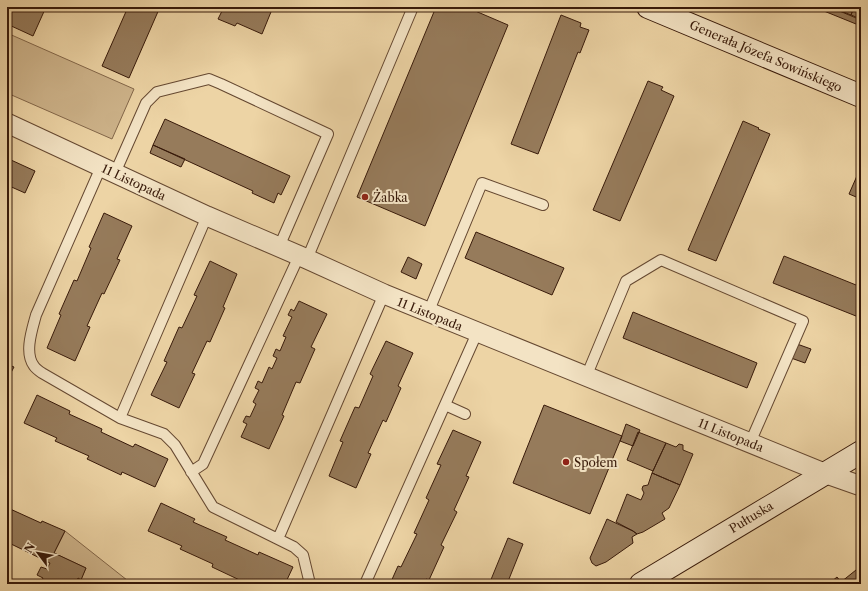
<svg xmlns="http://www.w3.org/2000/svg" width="868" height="591" font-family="'Libre Caslon Text',serif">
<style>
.green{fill:#ceb48b;stroke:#83674a}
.building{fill:#967b5b;stroke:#381a0a}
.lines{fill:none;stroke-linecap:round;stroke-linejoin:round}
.lane-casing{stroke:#654831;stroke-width:12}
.street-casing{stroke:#654831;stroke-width:21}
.secondary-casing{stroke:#381a0a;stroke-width:24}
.lane{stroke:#f3e3c4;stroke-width:10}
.street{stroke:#f3e3c4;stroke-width:19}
.secondary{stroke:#f3e3c4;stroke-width:22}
.poi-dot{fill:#8f2418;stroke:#f3e3c4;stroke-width:1.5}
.labels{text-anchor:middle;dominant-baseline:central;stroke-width:4;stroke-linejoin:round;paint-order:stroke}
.street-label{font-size:12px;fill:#381a0a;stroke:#f3e3c4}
.poi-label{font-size:12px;fill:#381a0a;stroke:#f3e3c4;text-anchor:start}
</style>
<rect width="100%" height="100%" fill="#edd4a5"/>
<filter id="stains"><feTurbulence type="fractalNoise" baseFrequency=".005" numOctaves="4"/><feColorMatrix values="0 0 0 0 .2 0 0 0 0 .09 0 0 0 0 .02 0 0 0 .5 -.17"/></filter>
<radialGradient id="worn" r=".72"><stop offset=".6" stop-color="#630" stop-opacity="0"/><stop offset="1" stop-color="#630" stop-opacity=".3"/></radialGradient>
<path class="green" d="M7,33L134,89L112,139L7,93Z
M65,531L132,584H75L78,578L81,579L86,568L54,553Z"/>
<path class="building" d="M14,7H46L33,36L7,24Z
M128,7H160L129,78L102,66Z
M224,7H273L262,34L237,23L235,26L218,19Z
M436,7H466L508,25L425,226L357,197Z
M814,7H830L861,20V26Z
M831,7H854L851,15Z
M854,7H861V19L851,15Z
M561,15L581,23L580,27L589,30L580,53L578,52L538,154L511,144Z
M648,81L663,87L661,90L674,96L620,221L593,210Z
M165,119L290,176L281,195L278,193L274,203L252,193L253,191L153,145Z
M743,121L759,128L758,129L770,134L716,261L688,250Z
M153,145L185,159L181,167L150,153Z
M11,160L35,171L25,193L7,185V168Z
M860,169H861V199L849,194Z
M104,213L132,226L117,259L120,260L104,294L102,293L87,326L90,327L75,361L47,348L61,315L59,314L74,280L77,281L91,248L89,247Z
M476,232L564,268L552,295L465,258Z
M784,256L861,287V318L773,283Z
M408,257L422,264L416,279L401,272Z
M210,261L237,274L223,307L225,308L210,342L207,341L192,373L195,374L179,408L151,395L167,362L164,361L179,327L182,328L197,296L194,295Z
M299,301L327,314L311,347L315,349L300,383L296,382L282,415L284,416L269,449L241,437L247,424L243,422L246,416L250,417L256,404L253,402L259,390L255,388L258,381L262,383L269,367L272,369L277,358L273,356L276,349L280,351L286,337L283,336L292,317L288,315L291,309L294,311Z
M633,312L757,363L747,388L623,338Z
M386,341L413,353L398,386L401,388L386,422L383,420L368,453L371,454L356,488L329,476L343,442L340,441L355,407L359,408L373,376L370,374Z
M797,344L811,349L805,363L791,358Z
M7,364L14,367L7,380Z
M37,395L70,411L69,414L102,429L101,432L133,447L135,444L168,459L155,487L122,472L121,475L87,459L89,456L55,441L57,438L24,423Z
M544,405L622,436L590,514L513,483Z
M626,424L640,430L633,446L620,441Z
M453,430L481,442L466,476L469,477L454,510L457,512L441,545L444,547L429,580L426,579L424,584H390L398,566L401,567L417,534L414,533L429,500L426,498L441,465L437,464Z
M638,432L666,443L653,471L627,460Z
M666,443L676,447L679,444L683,445V450L693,454L680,485L652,473Z
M652,473L680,485L669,508L662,513L665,519L643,532L637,534L633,531L616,522L627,494L641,500L644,493L642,489L643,486L648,485Z
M161,503L195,519L193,522L227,537L225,540L258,555L259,552L293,567L285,584H257L247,580L246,583L212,567L213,564L180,549L182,546L148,531Z
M8,508L41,523L42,521L65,531L54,553L86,568L81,580L78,578L75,584H40L43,578L37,575L41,567L47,569L50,563L7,542Z
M607,519L633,531L637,534L632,537L633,543L606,562L596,566L592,563L590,558Z
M508,538L523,544L507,584H495L490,582Z
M861,566V584H833L831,582L837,577L841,582Z"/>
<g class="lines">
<g class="lane-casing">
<path id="lane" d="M101,167L36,315C32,330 24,353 34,366C36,369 39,371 42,373L120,418L164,434L175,445L213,507L294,547L303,555L310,584
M115,173L146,103L157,92L209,79L221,84L328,134L279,247
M307,259L413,7
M428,313L482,183L543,205
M586,377L626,281L661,260L803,321L750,443
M445,405L465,414
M120,418L207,216
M191,472L203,464L299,256
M278,539L384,294
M365,584L477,333"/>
</g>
<g class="street-casing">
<path id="street" d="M7,123L207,216L307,259L384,294L824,473L861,486"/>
</g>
<g class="secondary-casing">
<path id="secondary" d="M648,7L861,96
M641,584L861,452"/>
</g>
<use href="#lane" class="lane"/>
<use href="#street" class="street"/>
<use href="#secondary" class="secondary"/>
</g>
<g class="poi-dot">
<circle cx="365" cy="197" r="4"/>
<circle cx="566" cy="462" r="4"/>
</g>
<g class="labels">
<g class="street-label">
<text transform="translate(766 56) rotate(23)">Generała Józefa Sowińskiego</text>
<text transform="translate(134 182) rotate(25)">11 Listopada</text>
<text transform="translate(430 314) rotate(22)">11 Listopada</text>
<text transform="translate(731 435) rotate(22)">11 Listopada</text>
<text transform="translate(751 517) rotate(-31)">Pułtuska</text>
</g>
<g class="poi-label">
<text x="373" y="197">Żabka</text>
<text x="574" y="462">Społem</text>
</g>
</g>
<rect width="868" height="591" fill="none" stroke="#edd4a5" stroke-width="24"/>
<rect x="8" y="8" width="852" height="575" fill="none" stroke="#381a0a" stroke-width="2"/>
<rect x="12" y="12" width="844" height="567" fill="none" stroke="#381a0a"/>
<g transform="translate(38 553) rotate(302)" stroke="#f3e3c4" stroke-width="3" paint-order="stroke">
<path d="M0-3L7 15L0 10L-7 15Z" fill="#381a0a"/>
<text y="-6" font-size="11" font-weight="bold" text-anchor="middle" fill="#381a0a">N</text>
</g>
<rect width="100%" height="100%" filter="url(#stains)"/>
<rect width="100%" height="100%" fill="url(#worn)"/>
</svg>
